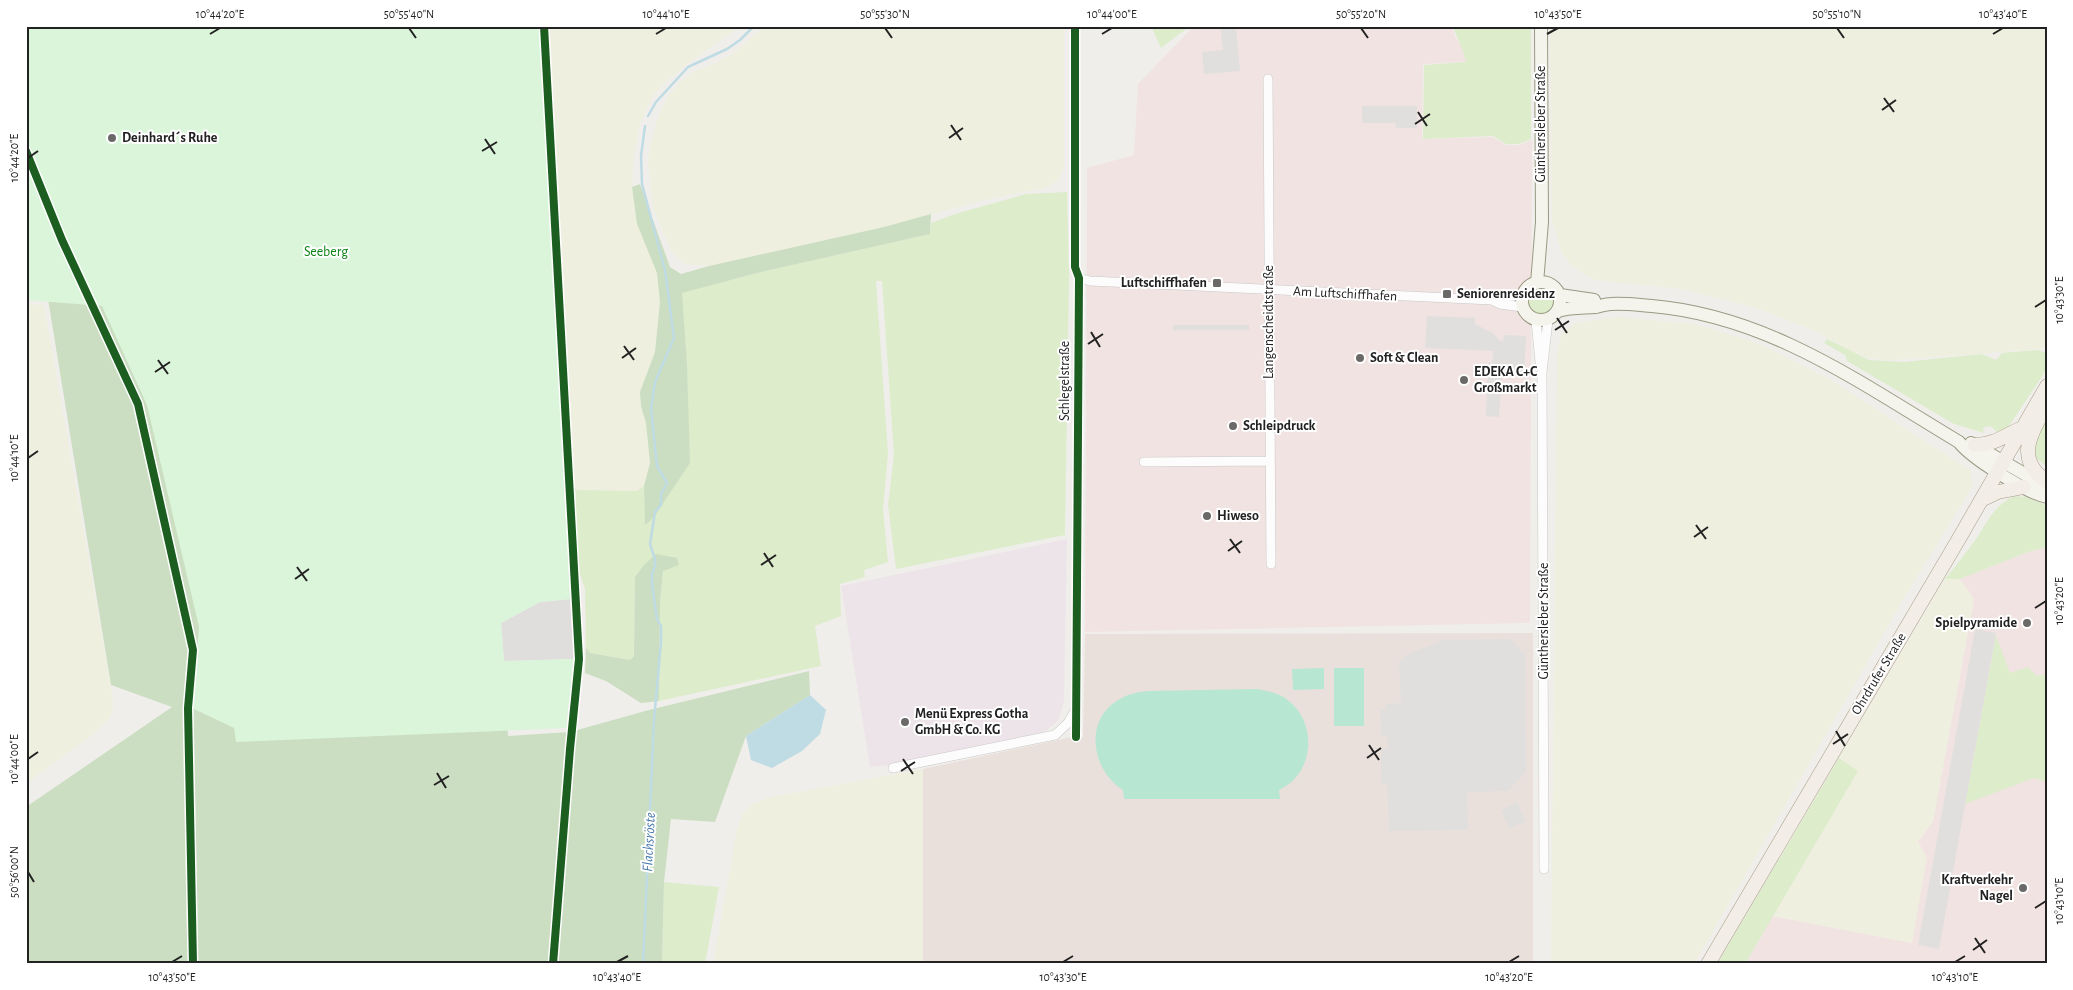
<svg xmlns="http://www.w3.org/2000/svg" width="2073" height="990" font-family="'Alegreya Sans',sans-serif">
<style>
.residential{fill:#dfdedc}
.commercial{fill:#f1e3e1}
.industrial{fill:#ede4e9}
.military{fill:#eae0db}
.farmland{fill:#efefdf}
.grass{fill:#ddeccb}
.forest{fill:#cbdec1}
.park{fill:#daf5da}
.pitch{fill:#b7e6d2}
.parking{fill:#e0dfde}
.water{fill:#bfdbe3}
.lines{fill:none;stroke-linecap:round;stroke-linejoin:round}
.stream{stroke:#bfdbe3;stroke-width:2.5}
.minor-casing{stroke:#c9c8c7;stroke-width:10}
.secondary-casing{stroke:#999a82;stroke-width:14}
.primary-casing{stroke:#a79c86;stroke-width:15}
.minor{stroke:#fdfcfc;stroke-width:9}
.secondary{stroke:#f4f4ed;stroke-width:12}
.primary{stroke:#f3ede7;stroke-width:14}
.cycleway-casing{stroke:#fff;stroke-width:11}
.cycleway{stroke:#1b5e20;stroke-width:8}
.ticks{fill:none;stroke:#222;stroke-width:2}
.poi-dot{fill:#6a6968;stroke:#fff;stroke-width:2}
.labels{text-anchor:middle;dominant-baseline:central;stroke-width:4;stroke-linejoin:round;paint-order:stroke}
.street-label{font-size:14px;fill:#222;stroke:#fff}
.poi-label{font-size:14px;font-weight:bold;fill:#222;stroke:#fff;text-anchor:start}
.park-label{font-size:14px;fill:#0c8416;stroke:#fff}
.water-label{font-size:15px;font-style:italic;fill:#4a7aab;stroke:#fff}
.neatline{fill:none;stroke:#222;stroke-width:2}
.ticks-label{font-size:12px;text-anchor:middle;fill:#222}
</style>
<rect width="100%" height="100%" fill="#f0eeeb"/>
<path class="residential" d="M570,599L574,659L504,661L501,623L540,602Z"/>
<path class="commercial" d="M1194,26H1452L1455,37L1462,46L1466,62L1423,64L1422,139L1493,137L1506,145H1520L1532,140L1530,623L1085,632L1087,168L1134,155L1138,84Z
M2047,547V964H1745L1773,916L1912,943L1918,842L1933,821L1974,599L1960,579L2028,552Z"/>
<path class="industrial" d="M1067,539L1064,701L1058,721L1042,734L899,764L870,767L841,586Z"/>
<path class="military" d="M1533,633V964H923V769L1072,737H1083L1085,634Z"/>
<path class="farmland" d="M547,26H741L686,65L668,80L652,97L640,124L634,155L632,187L637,224L657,273L660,302L655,352L640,392L641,406L646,423L650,463L644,486L637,491L577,490L573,487Z
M765,26H1064V167L1059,179L1053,184L1044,188L981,201L884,227L709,266L685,264L671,250L653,208L648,160L651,141L658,118L667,98L679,83L693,72L718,62L731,55Z
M1550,26H2047V347L2039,349L1909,359L1887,360L1868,358L1848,350L1816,331L1753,307L1682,289L1595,280L1584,274L1572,266L1562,254L1552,220Z
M26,304L44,305L112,694L113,707L111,716L96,732L26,784Z
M1618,317L1695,324L1760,344L1831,380L1971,471L1972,487L1904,598L1694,964H1551L1557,353L1562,333L1575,323Z
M1954,578L1960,579L1974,599L1933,821L1918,842L1927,857L1912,943L1773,916L1858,771L1839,758L1945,579Z
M923,769V964H713L737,830L742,815L753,804L771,797Z"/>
<path class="grass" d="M1151,26H1190L1161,48Z
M1453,26H1531V139L1519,144H1506L1493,136L1423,139L1424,65L1466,62C1463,48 1457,39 1453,26Z
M1067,192L1069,275L1065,535L896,569L888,505L894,455L882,281H876L888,454L883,509L888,562L864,570L865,577L840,584L841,616L815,626L821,666L659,701L660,602L663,571L635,578L634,656L630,660L590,653L586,647L585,588L578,570L573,487L577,490L637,491L644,486L646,524L689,463L687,364L681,293L757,273L930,234L931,223L955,214L1026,194Z
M1527 301a14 14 0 1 1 28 0a14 14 0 1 1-28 0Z
M1827,339L1869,360L1904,362L1981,354L1996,360L2002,353L2037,350L2047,353V366L2043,375L2009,426L2000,434C1992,430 1994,423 1983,428L1984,433L1954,424L1847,361L1845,355L1824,343Z
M2044,423L2047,426V467L2034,456L2033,438Z
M2014,496L2026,497L2047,506V547L2028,552L1960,579H1945C1956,566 1966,552 1976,539C1988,521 1994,506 2014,496Z
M1996,635L2010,673L2028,667L2037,676L2047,674V782L2034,778L1965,804Z
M1839,758L1858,771L1745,964H1717Z
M664,882L719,887L705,964H662Z"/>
<path class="forest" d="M26,26L497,602L508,736L570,732L649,710L809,671L810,695L746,736L715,822L671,819L664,882L662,964H26V807L172,707L111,685L48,299Z
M640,184L670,267L681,274L709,266L884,227L931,214L930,234L757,273L682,293L687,364L690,463L654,517L645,525L644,486L650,463L646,423L641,406L640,392L655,352L660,302L657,273L637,224L632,187Z
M656,554L677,558L679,565L663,571L660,602L659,701L641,703L606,681L585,673L586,647L590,653L630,660L634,656L635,577L644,565Z"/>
<path class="park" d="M26,26H540L570,599L540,602L501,623L504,661L574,659L566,728L236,742L234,728L192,708L199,627L147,405L102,306L26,300Z"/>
<path class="pitch" d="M1324,668V689L1293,690L1292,669Z
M1334,668H1364V726H1334Z
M1257,689C1268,691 1280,693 1289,701C1318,725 1314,774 1279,790L1280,799H1124L1123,790C1092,771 1083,721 1118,700C1128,694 1137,692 1148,691Z"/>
<path class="parking" d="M1220,26H1236L1240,71L1204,74L1202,52L1223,50Z
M1362,106H1417V128H1396L1395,123H1362Z
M1427,316L1475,318V324L1493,333L1500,341H1503L1504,335L1526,336L1524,376H1502L1499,417L1486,416L1488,363H1492L1493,351L1425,348Z
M1173,325H1249V330H1173Z
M1975,629L1996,633L1939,949L1918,945Z
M1507,639L1517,644L1521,652H1525L1526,772L1508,791L1467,792L1468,830L1389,831L1387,784L1381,783V750L1388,749L1387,735H1381L1380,710H1386V704L1401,703L1399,662L1408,654L1444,640Z
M1517,802L1526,821L1509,829L1501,810Z"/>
<path class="water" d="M810,695L826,710L820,734L802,751L772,768L751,760L746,736Z"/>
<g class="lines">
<path class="stream" d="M648,116L656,102L688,67L727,49L740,40L754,26
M643,964L654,720L661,642V626L657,619L652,584V574L655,566V559L650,544L655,512L661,505V494L667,483L657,466L651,408L655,382L674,338L665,270L642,184L641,156L645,126"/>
<g class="minor-casing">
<path id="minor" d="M1075,26V267L1079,278L1076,737
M1268,79L1271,564
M1079,278L1090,281L1492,300L1500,304L1523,307
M1492,300L1503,297L1523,295
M1536,320L1540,362
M1144,462L1270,461
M893,768L1055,735L1068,723L1075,711
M1544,869L1542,372L1548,320"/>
</g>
<g class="secondary-casing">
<path id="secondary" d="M1522 301a19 19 0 1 1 38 0a19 19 0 1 1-38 0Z
M1537,283L1542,222L1541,26
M1560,295L1594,300
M1558,311C1571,307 1582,308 1596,307C1601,306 1605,304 1611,304C1624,303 1639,305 1652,306C1769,316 1862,384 1959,442C1971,458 2027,493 2047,497
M1971,443L2047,487"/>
</g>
<g class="primary-casing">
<path id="primary" d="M2047,404C2032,433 2013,458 2047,482
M1975,445C1993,445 2004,436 2020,429
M1981,500L1998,492L2024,487
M1708,964L1957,542L2047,386"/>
</g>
<use href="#minor" class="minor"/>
<use href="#secondary" class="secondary"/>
<use href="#primary" class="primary"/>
<g class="cycleway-casing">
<path id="cycleway" d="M544,26L579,659L570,749L553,964
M1075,26V267L1079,278L1076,737
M26,151L62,240L138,404L193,650L188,708L193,964"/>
</g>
<use href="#cycleway" class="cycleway"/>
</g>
<path class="ticks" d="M409,28L416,38M885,28L892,38M1361,28L1368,38M1837,28L1844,38M210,34L220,28M656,34L666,28M1102,34L1112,28M1547,34L1558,28M1993,34L2003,28M1884,98L1894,112M1882,110L1896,100M1418,112L1427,126M1415,124L1430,114M951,125L961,140M949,138L963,128M485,139L495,154M482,151L497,142M28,158L38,151M2035,307L2046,300M1557,318L1567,333M1555,330L1569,321M1091,332L1100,347M1088,344L1103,334M624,346L634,360M622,358L636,348M158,360L168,374M155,372L170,362M28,458L38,451M1696,525L1706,539M1694,537L1708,527M1230,539L1240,553M1228,551L1242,541M764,553L773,567M761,565L776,555M297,567L307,581M295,579L309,569M2035,608L2046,601M1836,731L1845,746M1833,744L1848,734M1369,745L1379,760M1367,758L1381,748M28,759L38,752M903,759L913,774M901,771L915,762M437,773L446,788M434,785L449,776M28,872L34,882M2035,908L2046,901M1975,938L1985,953M1973,950L1987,940M172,962L182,956M617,962L628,956M1063,962L1073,956M1509,962L1519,956M1955,962L1965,956"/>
<g class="poi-dot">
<circle cx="112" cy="138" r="5"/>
<rect x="1212" y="278" width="10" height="10" rx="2.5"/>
<rect x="1442" y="289" width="10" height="10" rx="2.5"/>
<circle cx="1360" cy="358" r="5"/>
<circle cx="1464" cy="380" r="5"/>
<circle cx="1233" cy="426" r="5"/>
<circle cx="1207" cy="516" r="5"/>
<circle cx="2027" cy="623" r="5"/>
<circle cx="905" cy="722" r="5"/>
<circle cx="2023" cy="888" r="5"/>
</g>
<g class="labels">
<g class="street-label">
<text transform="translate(1541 124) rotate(-90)">Günthersleber Straße</text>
<text transform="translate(1345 294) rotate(3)">Am Luftschiffhafen</text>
<text transform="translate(1269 322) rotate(-90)">Langenscheidtstraße</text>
<text transform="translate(1065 381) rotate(-90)">Schlegelstraße</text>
<text transform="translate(1544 621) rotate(-90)">Günthersleber Straße</text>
<text transform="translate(1879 674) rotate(-59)">Ohrdrufer Straße</text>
</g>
<g class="poi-label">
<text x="122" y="138">Deinhard´s Ruhe</text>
<text x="1207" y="283" text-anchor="end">Luftschiffhafen</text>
<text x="1457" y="294">Seniorenresidenz</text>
<text x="1370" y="358">Soft &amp; Clean</text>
<text x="1474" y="372">EDEKA C+C<tspan x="1474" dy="16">Großmarkt</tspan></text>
<text x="1243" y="426">Schleipdruck</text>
<text x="1217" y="516">Hiweso</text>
<text x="2017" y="623" text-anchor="end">Spielpyramide</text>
<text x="915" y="714">Menü Express Gotha<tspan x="915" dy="16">GmbH &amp; Co. KG</tspan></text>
<text x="2013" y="880" text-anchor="end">Kraftverkehr<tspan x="2013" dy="16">Nagel</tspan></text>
</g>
<g class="park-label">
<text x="326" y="252">Seeberg</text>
</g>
<g class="water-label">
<text transform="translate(649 842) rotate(-87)">Flachsröste</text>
</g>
</g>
<rect width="2073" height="990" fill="none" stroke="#ffffff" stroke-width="55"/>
<rect x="28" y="28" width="2018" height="934" class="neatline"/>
<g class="ticks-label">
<text x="220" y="18">10°44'20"E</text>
<text x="409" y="18">50°55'40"N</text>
<text x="666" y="18">10°44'10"E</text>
<text x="885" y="18">50°55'30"N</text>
<text x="1112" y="18">10°44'00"E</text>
<text x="1361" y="18">50°55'20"N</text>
<text x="1558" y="18">10°43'50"E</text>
<text x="1837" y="18">50°55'10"N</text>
<text x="2003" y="18">10°43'40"E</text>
<text transform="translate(14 158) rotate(-90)" y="4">10°44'20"E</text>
<text transform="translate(2059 300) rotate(-90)" y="4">10°43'30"E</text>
<text transform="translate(14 458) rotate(-90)" y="4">10°44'10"E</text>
<text transform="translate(2059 601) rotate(-90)" y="4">10°43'20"E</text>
<text transform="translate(14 759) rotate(-90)" y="4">10°44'00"E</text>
<text transform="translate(14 872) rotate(-90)" y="4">50°56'00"N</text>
<text transform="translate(2059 901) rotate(-90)" y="4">10°43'10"E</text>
<text x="172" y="981">10°43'50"E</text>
<text x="617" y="981">10°43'40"E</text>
<text x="1063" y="981">10°43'30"E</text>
<text x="1509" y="981">10°43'20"E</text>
<text x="1955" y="981">10°43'10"E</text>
</g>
</svg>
